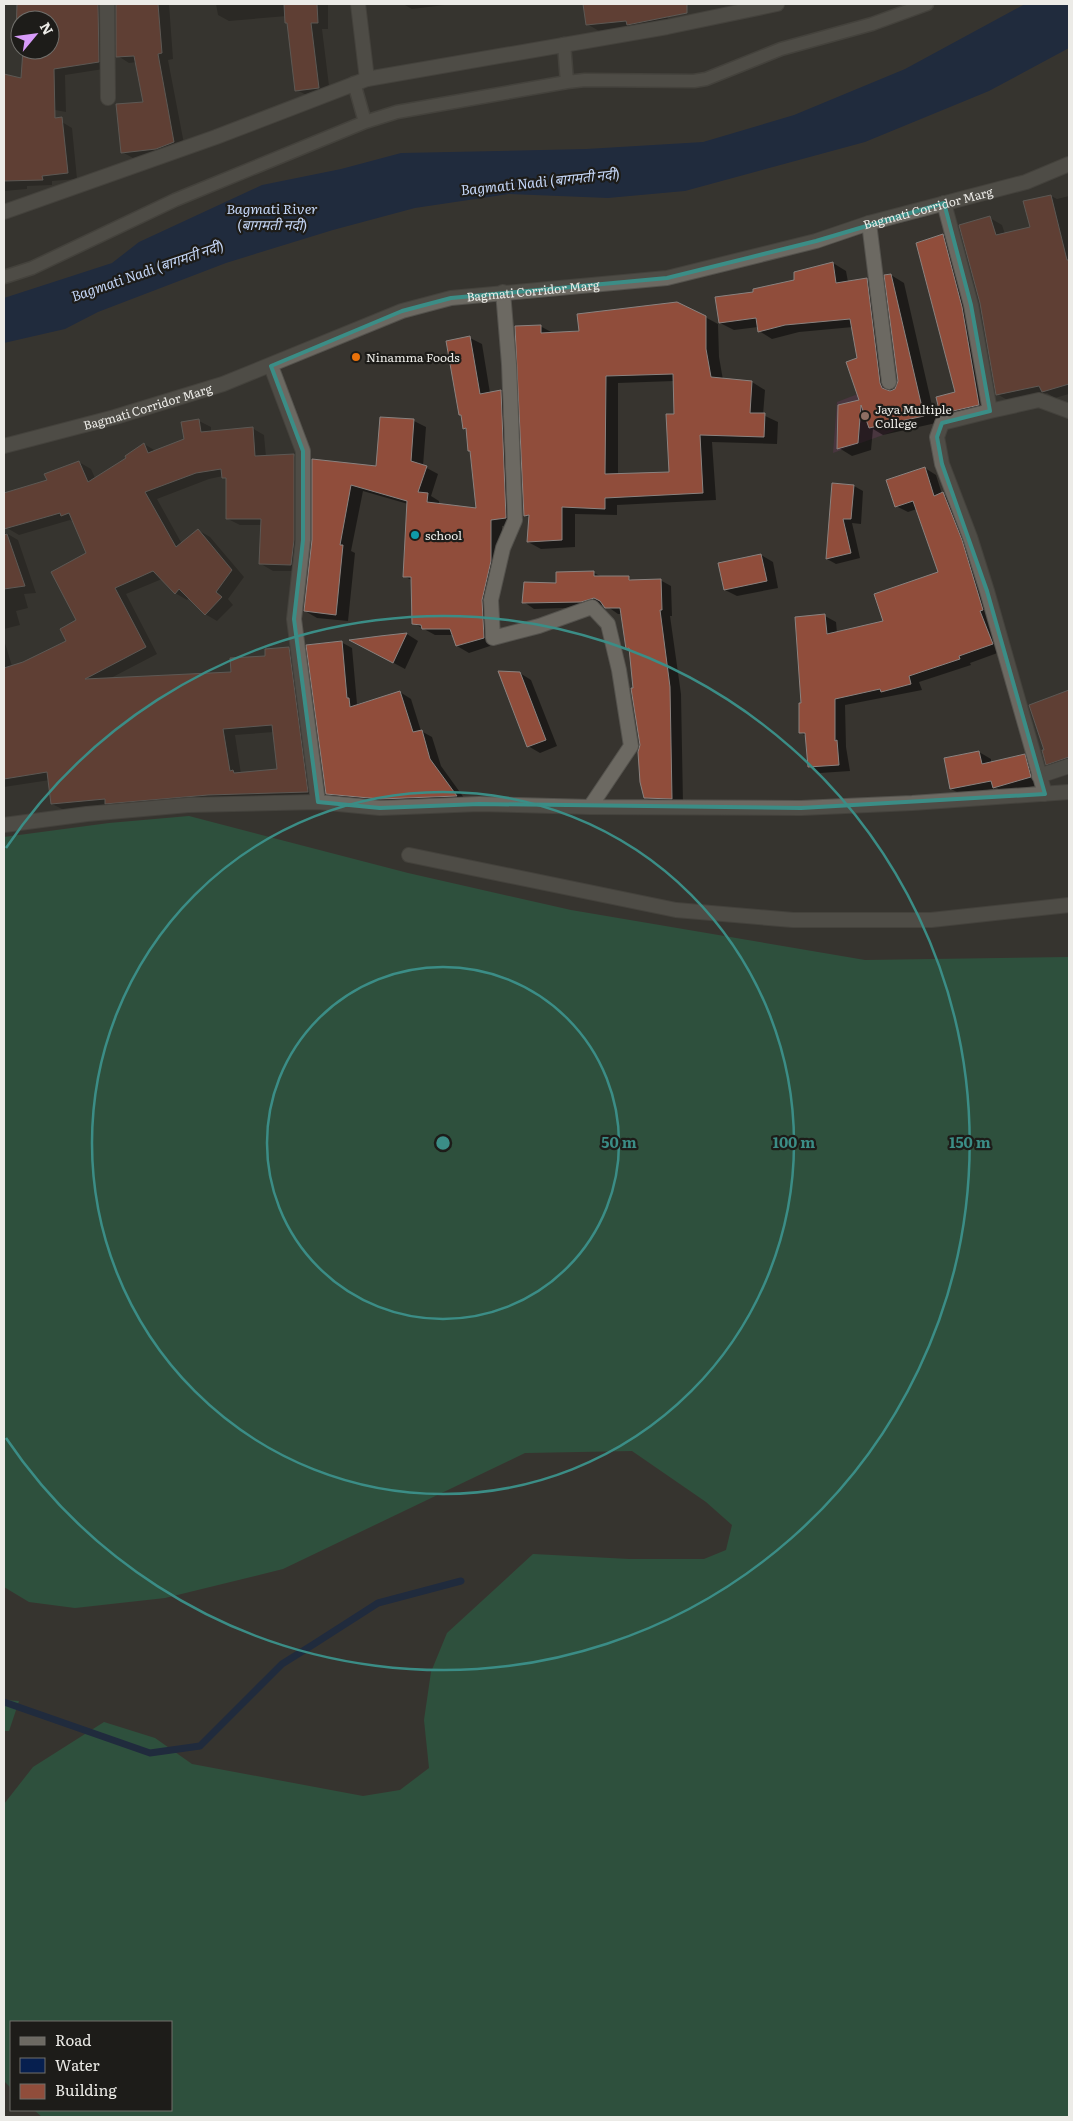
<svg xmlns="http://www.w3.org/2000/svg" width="1073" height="2121" font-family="Literata,'Noto Sans Devanagari',serif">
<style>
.education{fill:#49363f}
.forest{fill:#25724e}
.water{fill:#061f4f}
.shadow{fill:#0007;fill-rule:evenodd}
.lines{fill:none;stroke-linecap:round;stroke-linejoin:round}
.stream{stroke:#061f4f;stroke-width:7}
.building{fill:#904d3b;stroke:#8a827f;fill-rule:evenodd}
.service-casing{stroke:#54524d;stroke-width:15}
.minor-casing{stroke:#54524d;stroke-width:16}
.tertiary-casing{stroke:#54524d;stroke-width:16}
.service{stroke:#6c6962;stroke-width:12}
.minor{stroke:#6c6962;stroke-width:14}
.tertiary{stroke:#6c6962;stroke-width:14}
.marked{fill:none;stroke:#3b8d86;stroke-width:4;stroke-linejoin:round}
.ring{fill:none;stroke:#3b8d86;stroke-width:2.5}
.food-dot{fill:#e8710a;stroke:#1d1c19;stroke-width:2}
.education-dot{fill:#8d6e63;stroke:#1d1c19;stroke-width:2}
.culture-dot{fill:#0f9aa8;stroke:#1d1c19;stroke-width:2}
.labels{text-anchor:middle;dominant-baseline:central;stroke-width:4.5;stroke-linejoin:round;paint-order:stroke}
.street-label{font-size:12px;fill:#ecebe7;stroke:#1d1c19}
.poi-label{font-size:12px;fill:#ecebe7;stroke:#1d1c19;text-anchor:start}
.water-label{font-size:14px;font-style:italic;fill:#c4d6f7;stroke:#1d1c19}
.centre{fill:#3b8d86;stroke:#1d1c19;stroke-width:2.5}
.ring-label{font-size:15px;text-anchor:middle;font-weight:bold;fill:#3b8d86;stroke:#1d1c19;stroke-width:4.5;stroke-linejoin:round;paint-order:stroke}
</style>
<rect width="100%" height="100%" fill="#37342f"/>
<path class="education" d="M889,382L897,430L833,453L837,402Z"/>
<path class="forest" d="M189,816L408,873L571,910L865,960L1069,957V2117H42L34,2110H171V2022H11V2088L4,2081V1804L33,1767L104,1722L155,1738L192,1764L363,1796L400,1790L429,1768L424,1720L431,1672L447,1633L533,1554L629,1559H704L726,1550L732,1525L706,1502L632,1451L525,1453L283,1569L165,1598L75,1608L29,1602L4,1587V837L109,823Z
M4,1700L19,1701L9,1731H4Z"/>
<path class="water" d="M1025,4H1069V48L989,91L865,142L685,191L608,198L509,194L415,208L333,230L226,263L98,312L65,329L4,343V298L112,263L139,242L262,185L341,169L401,153L586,149L703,142L794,115L905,69Z"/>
<path class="shadow" d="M18,4H114L110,68L65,75L66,112L4,101V76L23,79L24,50H50V20H20V35L17,34Z
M117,4H169L173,59L168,60L185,149L168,155L133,158L122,152L144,103L137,62L129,63L118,56Z
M216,4H328V29H322L330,94L308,96L297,90L287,16L229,21L218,15Z
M403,4H453L412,9Z
M600,4H665L669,25L599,31L587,24L585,5Z
M62,122L72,128L77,179L52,181V185L27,186V189L4,191V128Z
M1051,196L1057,199L1069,196V357H1067L1069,366V394L1055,398L1047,393L1009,401L997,394L990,218L1002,225L1005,234L1031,228Z
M943,235L954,241L989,411L952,420L941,414L956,393Z
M833,263L846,271L848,282L867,279L880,287L893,390L898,387L899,381L891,275L904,283L936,423L883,435L873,429L871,450L852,456L839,448L861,400L858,359L853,327L799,332L772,339L759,331L758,327L734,330L720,323L754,293L796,281Z
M705,317L718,324L719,357L723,380L752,382L765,390L763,415L778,422L777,444L712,442L716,500L617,505V515L575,514V547L541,549L528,542L530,518L525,515L540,326L553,333ZM674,381L675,415L670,473L618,475V383Z
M470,338L482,344L490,393L501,391L513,398L518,524L502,526L503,568L494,608L496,644L469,653L457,646L453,635H435L413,623V581L404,576L408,504L363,491L351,551L355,553L348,621L317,618L305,611L313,540V460L377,468L414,421L426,427L423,466L438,474L431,496L439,501V505L477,510L467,430L464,428Z
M199,421L211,427V432L252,428L264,435L266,457L294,456L306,463L303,571H273L261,564L262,525H240L228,519L227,480L223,476L209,479L157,499L182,544L198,530L210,537L244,577L228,599L233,605L217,621L205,614L189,598L187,600L175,593L162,579L126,594L157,654L109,679L233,673L289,648L301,655L319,798L64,810L52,804L50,780L4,787V640L12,666L23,664L68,642L78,621L88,553L74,522L70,520L19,535L7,528L4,517V494L48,481L79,462L91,469L95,478L128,458L144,444L156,451L185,440ZM274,732L278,770L241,774L235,735Z
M925,468L936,475L942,494L954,500L1003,651L970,663L971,665L919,682L922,690L845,705L846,747L850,771L820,773L809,766L806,736L801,733L802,704L825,616L836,622L837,633L885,622L939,572L917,509L908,512L896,506Z
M854,486L863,491L861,524L852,523L860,558L836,564L827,559Z
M6,533L18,540L36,593L24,594L28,608L16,611L20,625L4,629V534Z
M761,555L773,562L778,588L737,596L725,590Z
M594,573L602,577L628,578L634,581L660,580L671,586L672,616H670L681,694L683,804H656L645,798L630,650L627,648L622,614H618L604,604L592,607L534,609L524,602L558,584Z
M407,634L418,641L405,669L353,641Z
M341,642L352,648L357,704L400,692L411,699L421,731L432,737L441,766L467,802L392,805L338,800L327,793Z
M520,673L531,680L557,746L540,753L528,746Z
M1069,692V767L1058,770L1047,764L1046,751L1030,706Z
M979,752L991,759V763L1024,756L1036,762L1041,784L1006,793L997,788L963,795L951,789Z"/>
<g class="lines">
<path class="stream" d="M4,1702L150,1753L200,1746L282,1664L314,1644L378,1603L461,1581"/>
</g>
<path class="building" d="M17,4H98L99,62L54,69L55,118L62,117L68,173L42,176L43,180L4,181V74L21,78L23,50H50V20H20V35L16,34Z
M116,4H158L162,53L158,54L174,142L156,149L121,153L116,104L143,102L134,56L116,57Z
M284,4H317L318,23H311L319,88L295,91L287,23H285Z
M583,4H687V13L627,25L626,21L586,25Z
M1051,195L1067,260H1069V384L1042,392L1039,386L996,395L980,303L959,225L990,216L996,235L1030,227L1023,201Z
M943,234L962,307L979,405L940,414L936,397L955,392L916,243Z
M833,262L836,283L867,278L880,383L882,388L890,391L895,389L898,381L884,275L891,274L924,416L869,428L861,405L858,443L837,449L838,405L859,400L846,362L857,358L850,319L785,325L758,332L756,318L719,323L715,297L753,292V289L794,280V272Z
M677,302L706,316V349L711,377L752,381L750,413H765L764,437L700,435L703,493L605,498V509L562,507V540L527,542L529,515L524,516L515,326L541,325V333L579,331L577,314ZM673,374L674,414H666L669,472L605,474L606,376Z
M470,336L480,394L501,390L506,518L491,520V561L482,600L484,638L456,646L450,629H422L421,625L412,624L411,577H403L407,501L351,485L340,545H343L336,615L304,611L312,540V459L376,466L380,417L414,419L411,461L427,466L418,492L428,493L427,502L476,508L470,451H468L466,428L463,429L461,415H459L446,341Z
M199,419L201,432L253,427L255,456L294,454V540L291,565L259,564L261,519H226V478H222L221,469L196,473L145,492L176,547L198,529L232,570L216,592L222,597L205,615L179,589L175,594L153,571L115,588L146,647L85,679L231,672L230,658L265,656V649L289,647L308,792L208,795L105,804V799L51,804L47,772L4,779V668L23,662L66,641L60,629L76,620L51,572L86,553L69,513L61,516L60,513L4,529V493L47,480L44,474L79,461L88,482L126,458L125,456L144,443L148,453L184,439L181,422ZM272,725L277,769L234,773L233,770L230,771L223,729Z
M925,467L934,496L943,492L962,540L983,610L980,611L993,644L959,656L960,659L909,676L911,684L881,692L880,689L835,699V741L837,740L839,765L808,767L805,733H799V703H801L795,617L825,614L827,634L883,621L874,594L938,572L913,501L895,507L886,480Z
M832,483L854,485L851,519H843L851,553L826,559Z
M7,534L25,586L4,589V535Z
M761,554L767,581L724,590L718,563Z
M594,571V576H629V580L661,579L662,610H660L670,687L672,799L644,798L640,782L638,752L640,745L631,688H633L629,648L626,649L620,608H605L600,601L594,598L581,602L522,603L524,582L556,583V572Z
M407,633L393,663L349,640L380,636Z
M342,641L347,698H349L350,707L400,691L413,732L422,730L430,759L457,796L380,799L326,794L306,645Z
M498,671L520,672L546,740L527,747Z
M1069,690V757L1046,765L1042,750H1044L1029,705Z
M979,751L982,764L1025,754L1031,777L993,788L991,781L950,789L944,758Z"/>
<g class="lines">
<g class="service-casing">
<path id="service" d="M564,44L567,82
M354,83L365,122
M4,277L32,268L175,200L365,122L397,112L567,82L585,80L694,81L706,79L781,49L872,24L927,4"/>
</g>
<g class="minor-casing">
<path id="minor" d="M107,4L108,98
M358,4L367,79
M944,203L971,305L990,411L942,423L937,437L942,464L970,537L987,591L1045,794
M869,223L889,382
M503,292L509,364L515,520L503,548L491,600L493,638L539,626L592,607L608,624L619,670L631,746L590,807
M271,366L303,451V540L294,619L318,802
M990,411L1039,400L1069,411
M1039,776L1069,766
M4,825L87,814L188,805L318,802L380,808L479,804L590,807L801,808L912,803L1069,792
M409,855L676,910L793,920H931L1069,905"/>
</g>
<g class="tertiary-casing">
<g id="tertiary">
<path d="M4,212L216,137L367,79L667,27L777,4"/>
<path id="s1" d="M4,446L115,417L223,384L402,311L451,298L667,278L816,241L869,223L1026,182L1069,164"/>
</g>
</g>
<use href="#service" class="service"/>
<use href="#minor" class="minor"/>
<use href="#tertiary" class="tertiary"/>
</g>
<path d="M0 0H1073V2121H0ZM944,203L971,305L990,411L942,423L937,437L942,464L987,591L1045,794L801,808L479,804L380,808L318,802L294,619L303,540V451L271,366L402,311L451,298L667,278L816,241Z" fill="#37342f" fill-opacity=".55" fill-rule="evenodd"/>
<path class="marked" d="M944,203L971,305L990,411L942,423L937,437L942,464L987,591L1045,794L801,808L479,804L380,808L318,802L294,619L303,540V451L271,366L402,311L451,298L667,278L816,241Z"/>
<g class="ring">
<circle cx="443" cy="1143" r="176"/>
<circle cx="443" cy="1143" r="351"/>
<path d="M6 848A527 527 0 1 1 6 1438"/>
</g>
<circle class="food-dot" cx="356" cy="357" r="5"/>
<circle class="education-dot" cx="865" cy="416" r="5"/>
<circle class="culture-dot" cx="415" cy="535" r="5"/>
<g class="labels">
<g class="street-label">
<text stroke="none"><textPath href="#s1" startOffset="959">Bagmati Corridor Marg</textPath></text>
<text stroke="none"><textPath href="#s1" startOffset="554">Bagmati Corridor Marg</textPath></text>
<text stroke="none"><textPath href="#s1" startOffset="149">Bagmati Corridor Marg</textPath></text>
</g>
<g class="poi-label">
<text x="366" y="357">Ninamma Foods</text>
<text x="875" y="409">Jaya Multiple<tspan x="875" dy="14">College</tspan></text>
<text x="425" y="535">school</text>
</g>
<g class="water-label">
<text transform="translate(540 181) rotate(-6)">Bagmati Nadi (बागमती नदी)</text>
<text x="272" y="208">Bagmati River<tspan x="272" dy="16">(बागमती नदी)</tspan></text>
<text transform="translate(147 270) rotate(-19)">Bagmati Nadi (बागमती नदी)</text>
</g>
</g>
<circle cx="443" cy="1143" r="8" class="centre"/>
<g class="ring-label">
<text x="619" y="1148">50 m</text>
<text x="794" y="1148">100 m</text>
<text x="970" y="1148">150 m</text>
</g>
<rect width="1073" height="2121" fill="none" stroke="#ecebe7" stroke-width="10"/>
<rect x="10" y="2021" width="162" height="90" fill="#1d1c19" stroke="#706f6b"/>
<rect x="20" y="2037" width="25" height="8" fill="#6c6962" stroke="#706f6b"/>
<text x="55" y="2046" font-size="15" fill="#ecebe7">Road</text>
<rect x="20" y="2058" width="25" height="15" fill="#061f4f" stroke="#706f6b"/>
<text x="55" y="2071" font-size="15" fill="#ecebe7">Water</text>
<rect x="20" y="2084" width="25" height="15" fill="#904d3b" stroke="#706f6b"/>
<text x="55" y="2096" font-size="15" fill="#ecebe7">Building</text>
<g transform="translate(35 35) rotate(61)"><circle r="24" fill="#1d1c19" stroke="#706f6b"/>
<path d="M0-4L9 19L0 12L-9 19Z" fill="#d79bf9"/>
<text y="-8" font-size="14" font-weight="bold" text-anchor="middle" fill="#ecebe7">N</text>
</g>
</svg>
